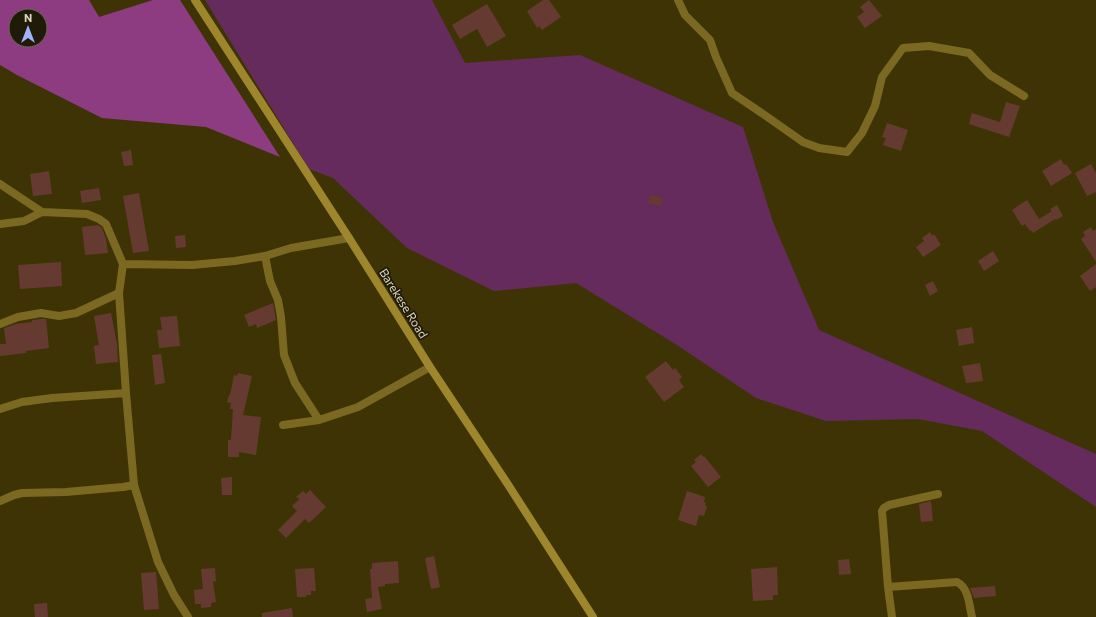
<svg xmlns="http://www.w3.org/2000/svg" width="1096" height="617" font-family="Commissioner,sans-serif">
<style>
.green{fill:#662b5d}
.forest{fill:#8e3c82;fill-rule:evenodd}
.building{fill:#653b31}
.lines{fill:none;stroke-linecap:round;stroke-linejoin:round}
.minor{stroke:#7b6922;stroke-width:8}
.secondary{stroke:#9e862d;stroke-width:8}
.labels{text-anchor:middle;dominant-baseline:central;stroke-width:3.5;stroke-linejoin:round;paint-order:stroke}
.street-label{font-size:12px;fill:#ddd7c0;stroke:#201b09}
</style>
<rect width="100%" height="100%" fill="#3e3305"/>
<path class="green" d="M205,0H432L465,63L580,55L743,127L773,222L819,330L1096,454V507L982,431L918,419L826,421L756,398L677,345L576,283L494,291L407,248L333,178L309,169Z"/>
<path class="forest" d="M0,0H89L99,17L153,0H180L280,157L206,127L102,118L17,75L0,65ZM16,16H40V40H16Z"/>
<path class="building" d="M543,0H549L561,17L542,30L539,26L537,28L527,11Z
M869,0L882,16L865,28L857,17L864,12L860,7Z
M487,4L506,36L487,47L477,29L460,39L452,25Z
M1006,102L1020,106L1009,137L969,124L972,113L1000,122Z
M887,123L908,130L901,151L883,145L886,138L882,137Z
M131,150L133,165L124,166L121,152Z
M1061,159L1064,165L1066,164L1072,173L1051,186L1042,171Z
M1091,164L1096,173V192L1087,196L1075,173Z
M49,171L52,194L33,196L30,174Z
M99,188L101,200L82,203L80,191Z
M139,193L149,251L133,253L123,196Z
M650,195L663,198L661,206L648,203Z
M1027,200L1039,219L1052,211L1050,209L1057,205L1063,216L1056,220L1055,219L1033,233L1031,230L1030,231L1025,224L1022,226L1012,210Z
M98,225L102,228L106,239L108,253L85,255L82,227Z
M1091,227L1093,231L1096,229V262L1081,239L1085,236L1083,232Z
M930,232L932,236L934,234L941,245L923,257L916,247L924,241L922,238Z
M185,235L186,247L176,248L175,236Z
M993,251L999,261L984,271L978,261Z
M61,262L62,286L20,289L18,265Z
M1096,264V287L1090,291L1080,276Z
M933,281L938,291L930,296L925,285Z
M273,303L276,320L257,328L256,324L249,327L244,315Z
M111,313L117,344L118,362L96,364L94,346L99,345L94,316Z
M177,316L180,346L159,348L157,330H162L160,317Z
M41,319H46L49,348L26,351V353L0,356V344H6L4,328L16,324L32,322V320Z
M972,327L974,343L959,346L956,330Z
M161,354L165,383L155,385L152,355Z
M666,361L673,370L675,368L682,377L679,380L684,387L664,402L645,377Z
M980,363L983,381L966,383L962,366Z
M238,373L252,376L243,415L261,417L256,455L239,452V457H228V440H231L233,409H230L231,403L227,402L229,395H230L234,375L237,376Z
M701,454L703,457L704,456L721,477L708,487L691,466L696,462L694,460Z
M232,477V495H222L221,478Z
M310,490L326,507L309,523L305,519L286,538L278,530L297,511L292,506L299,499L296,497L303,491L306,494Z
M687,491L705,497L704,502L706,503L705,506H707L704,516L699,515L696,526L678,520Z
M931,501L933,521L921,522L919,504Z
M434,556L440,587L431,589L425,558Z
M849,559L851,574L839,575L838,560Z
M398,561L399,583L385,584V586L378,587L382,609L367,612L365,599L372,598L370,569H372V563Z
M777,567L778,595H773V600L753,601L751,569Z
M215,568L216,581L213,582L216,602L211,603V607L201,608V604H195L194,590L203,589L201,569Z
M314,568L316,591H311V595H306V597H297L295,569Z
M156,572L159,609L144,610L141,573Z
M995,586L996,596L974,598L970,588Z
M47,603L48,617H35L34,604Z
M292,608L293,617H262V613Z"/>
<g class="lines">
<path class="minor" d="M678,0L685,15L710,40L716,57L732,93L766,116L803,142L819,148L847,152L862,133L875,106L882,77L903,48L929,46L969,53L990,75L1024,96
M0,184L42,212
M0,224L24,221L42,212L87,214L99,219L106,224L123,264L119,293L126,393L134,485L158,562L174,595L188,617
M265,256L270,281L278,300L281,317L284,355L295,383L319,420
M123,264L192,265L235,261L265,256L291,248L349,238
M0,324L18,317L41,313L59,316L76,313L119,293
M0,409L22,402L52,398L126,393
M283,425L319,420L358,407L430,367
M0,501L14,495L22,493L66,492L123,487L134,485
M888,587L957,582C969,588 969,605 972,617
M892,617L888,587L882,511L884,508L889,505L938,494"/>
<path class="secondary" d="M195,0L349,238L430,367L507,483L593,617"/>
</g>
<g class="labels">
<g class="street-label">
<text transform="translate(404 303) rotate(58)">Barekese Road</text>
</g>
</g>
<g transform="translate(28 28)"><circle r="19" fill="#201b09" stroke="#6c6652"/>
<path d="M0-3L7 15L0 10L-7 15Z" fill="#a1b2fd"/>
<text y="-6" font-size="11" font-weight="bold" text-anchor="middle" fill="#ddd7c0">N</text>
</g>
</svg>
